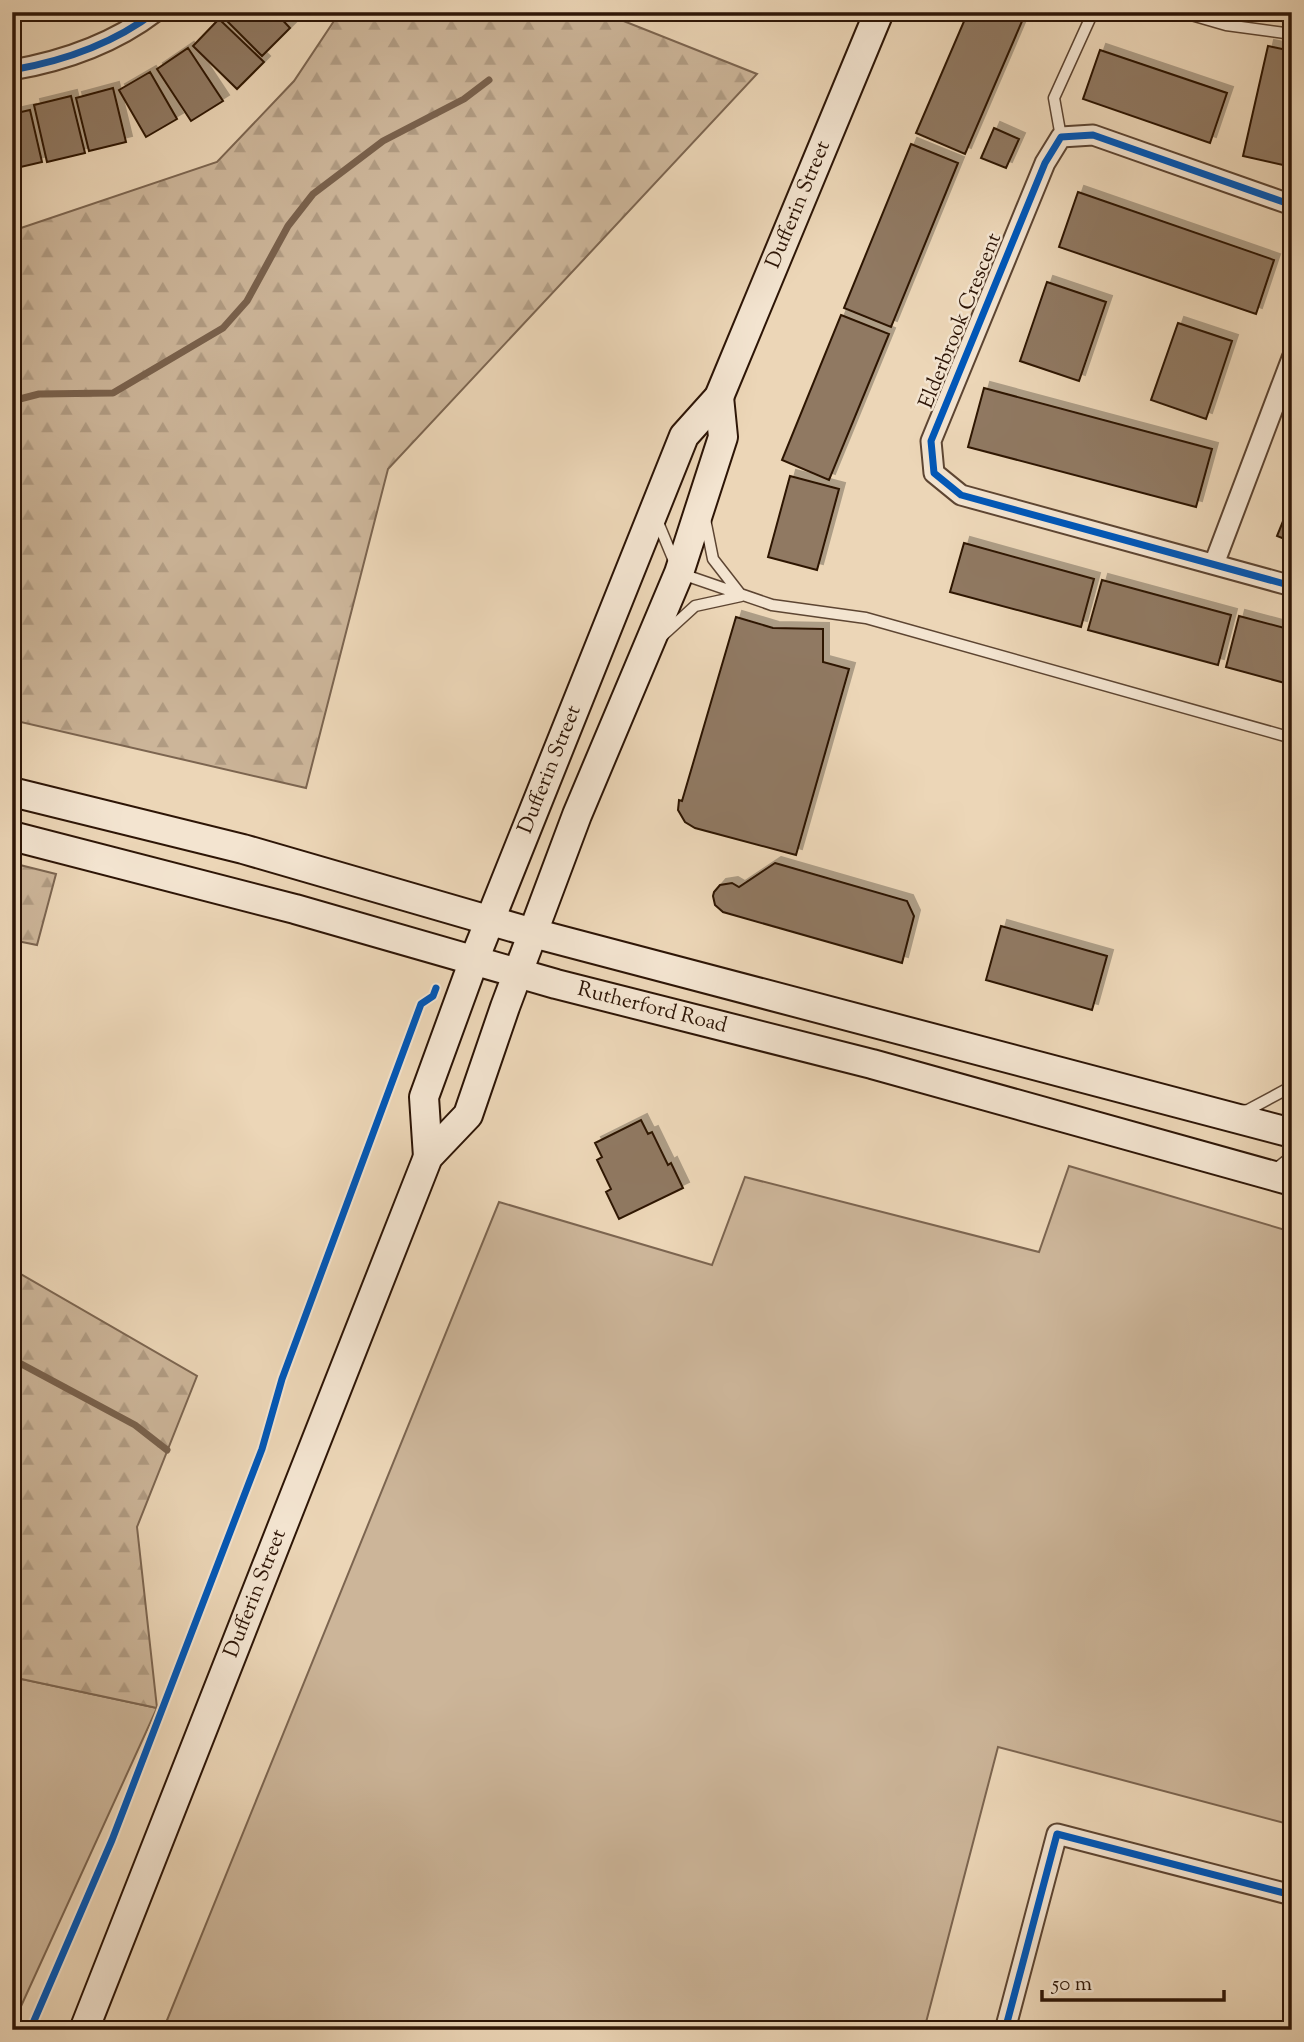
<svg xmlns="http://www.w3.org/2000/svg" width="1304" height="2042" font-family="'Sorts Mill Goudy',serif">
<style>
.grass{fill:#ccb599;stroke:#7c6550;stroke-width:2}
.forest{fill:url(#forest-firs);stroke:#7c6550;stroke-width:2}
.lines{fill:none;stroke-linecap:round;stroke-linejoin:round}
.stream{stroke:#79614c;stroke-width:7}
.building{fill:#907962;stroke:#2d1506;stroke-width:2;filter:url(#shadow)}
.lane-casing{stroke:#5d4532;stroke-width:13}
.street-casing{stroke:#5d4532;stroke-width:23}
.secondary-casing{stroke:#2d1506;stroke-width:32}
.lane{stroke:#f3e4d0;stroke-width:10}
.street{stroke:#f3e4d0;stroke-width:19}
.secondary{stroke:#f3e4d0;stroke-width:28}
.cycleway-casing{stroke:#f3e4d0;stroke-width:11}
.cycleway{stroke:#0057b8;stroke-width:7}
.labels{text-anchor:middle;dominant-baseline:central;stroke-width:5;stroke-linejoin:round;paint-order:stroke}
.street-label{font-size:21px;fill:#2d1506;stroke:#f3e4d0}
</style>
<defs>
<pattern id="forest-firs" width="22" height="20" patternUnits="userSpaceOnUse" patternTransform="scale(1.75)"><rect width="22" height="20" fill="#ccb599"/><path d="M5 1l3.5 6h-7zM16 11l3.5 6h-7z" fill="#b09b82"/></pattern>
<filter id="shadow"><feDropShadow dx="6" dy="-6" stdDeviation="0" flood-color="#0004"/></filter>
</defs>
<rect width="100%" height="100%" fill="#ecd6b7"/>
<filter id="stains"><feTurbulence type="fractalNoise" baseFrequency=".00286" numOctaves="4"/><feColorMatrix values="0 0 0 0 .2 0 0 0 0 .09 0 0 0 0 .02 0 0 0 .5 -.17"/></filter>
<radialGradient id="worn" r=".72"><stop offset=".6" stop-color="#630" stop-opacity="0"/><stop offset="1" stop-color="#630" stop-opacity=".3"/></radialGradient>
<path class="grass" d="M1069,1166L1292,1232V1825L998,1747L924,2030H163L499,1202L712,1265L745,1177L1039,1252Z
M12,1677L157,1708L12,2026Z"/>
<path class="forest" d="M340,12H601L757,74L388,469L306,788L12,720V231L217,162L294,81Z
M12,863L56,874L37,945L12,940Z
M12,1269L197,1376L137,1527L157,1708L12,1677Z"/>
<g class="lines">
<path class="stream" d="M12,401L39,394L113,393L223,328L247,301L288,226L313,194L383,141L464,99L489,80
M12,1359L135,1425L167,1450"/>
</g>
<path class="building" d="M228,12H275L290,28L262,56L223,17Z
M968,12H1026L965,154L916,133Z
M219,19L264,62L237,89L193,46Z
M1268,46L1292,51V167L1243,156Z
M188,48L223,101L191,121L157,69Z
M1100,50L1227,93L1210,143L1083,99Z
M150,72L177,119L146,137L119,90Z
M113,88L126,142L89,151L76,98Z
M71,96L85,153L47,162L34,105Z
M30,110L42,162L12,169V114Z
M994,128L1019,139L1006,168L981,158Z
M911,144L958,163L891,327L844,308Z
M1078,192L1274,260L1256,314L1059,247Z
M1047,282L1106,302L1079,381L1020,361Z
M841,315L889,334L829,480L782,460Z
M1178,323L1232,341L1206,419L1151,400Z
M984,388L1212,449L1196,507L968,447Z
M790,476L839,489L817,570L768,557Z
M1292,499V542L1277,536Z
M964,543L1094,579L1081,627L950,592Z
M1102,580L1231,615L1218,665L1088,630Z
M1239,616L1292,630V685L1226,667Z
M736,617L773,628L823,629V662L849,669L796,855L695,828L685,822L678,810L679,800L682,801Z
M775,863L907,901L914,916L902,963L723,912L715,905L713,896L714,892L720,885L732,883L739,887Z
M1001,926L1107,956L1092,1010L986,980Z
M641,1120L648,1134L652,1132L668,1165L671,1163L683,1188L619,1219L606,1192L611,1189L597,1160L602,1157L595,1143Z"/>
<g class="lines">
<g class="lane-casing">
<path id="lane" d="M1181,12L1226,25L1292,34
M1061,137L1054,98L1093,12
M705,519L713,559L741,595
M657,520L679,573L772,605L866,618L1292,738
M661,637L695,606L741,596
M1240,1111L1248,1110L1287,1089L1292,1085
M1272,1172L1292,1156"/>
</g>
<g class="street-casing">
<path id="street" d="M12,70C64,61 113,44 155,12
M1292,205L1093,135L1061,137L1045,163L931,441L934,473L961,495L1292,586
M1214,564L1292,358
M1005,2030L1057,1834L1292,1895"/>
</g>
<g class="secondary-casing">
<g id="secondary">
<path d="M12,792L243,849L533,933L1292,1133"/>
<path id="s1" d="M12,836L295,909L556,984L872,1064L1292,1181"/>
<path id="s2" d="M428,1157L424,1097L474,960L684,436L719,397L879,12"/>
<path id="s3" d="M84,2030L428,1157L468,1115L505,1007L577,815L679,573L723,437L719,397"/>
</g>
</g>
<use href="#lane" class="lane"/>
<use href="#street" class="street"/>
<use href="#secondary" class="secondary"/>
<g class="cycleway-casing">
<path id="cycleway" d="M12,70C64,61 113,44 155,12
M1292,205L1093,135L1061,137L1045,163L931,441L934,473L961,495L1292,586
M30,2030L112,1840L262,1449L282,1379L421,1004L433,996L436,988
M1005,2030L1057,1834L1292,1895"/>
</g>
<use href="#cycleway" class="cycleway"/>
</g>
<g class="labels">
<g class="street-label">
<text stroke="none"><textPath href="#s2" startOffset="1031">Dufferin Street</textPath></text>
<text transform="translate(961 321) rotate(-68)">Elderbrook Crescent</text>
<text stroke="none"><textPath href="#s2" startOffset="411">Dufferin Street</textPath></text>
<text stroke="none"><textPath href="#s1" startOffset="663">Rutherford Road</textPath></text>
<text stroke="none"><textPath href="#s3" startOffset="469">Dufferin Street</textPath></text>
</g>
</g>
<rect width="1304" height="2042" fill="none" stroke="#ecd6b7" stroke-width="42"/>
<rect x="14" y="14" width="1276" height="2014" fill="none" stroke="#2d1506" stroke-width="3.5"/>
<rect x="21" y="21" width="1262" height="2000" fill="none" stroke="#2d1506" stroke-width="2"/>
<path d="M1042 1990v10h182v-10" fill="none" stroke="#2d1506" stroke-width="3.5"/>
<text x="1052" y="1990" font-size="21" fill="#2d1506" stroke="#f3e4d0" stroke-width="5" paint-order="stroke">50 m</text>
<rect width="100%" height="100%" filter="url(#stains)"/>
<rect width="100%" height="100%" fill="url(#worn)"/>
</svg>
